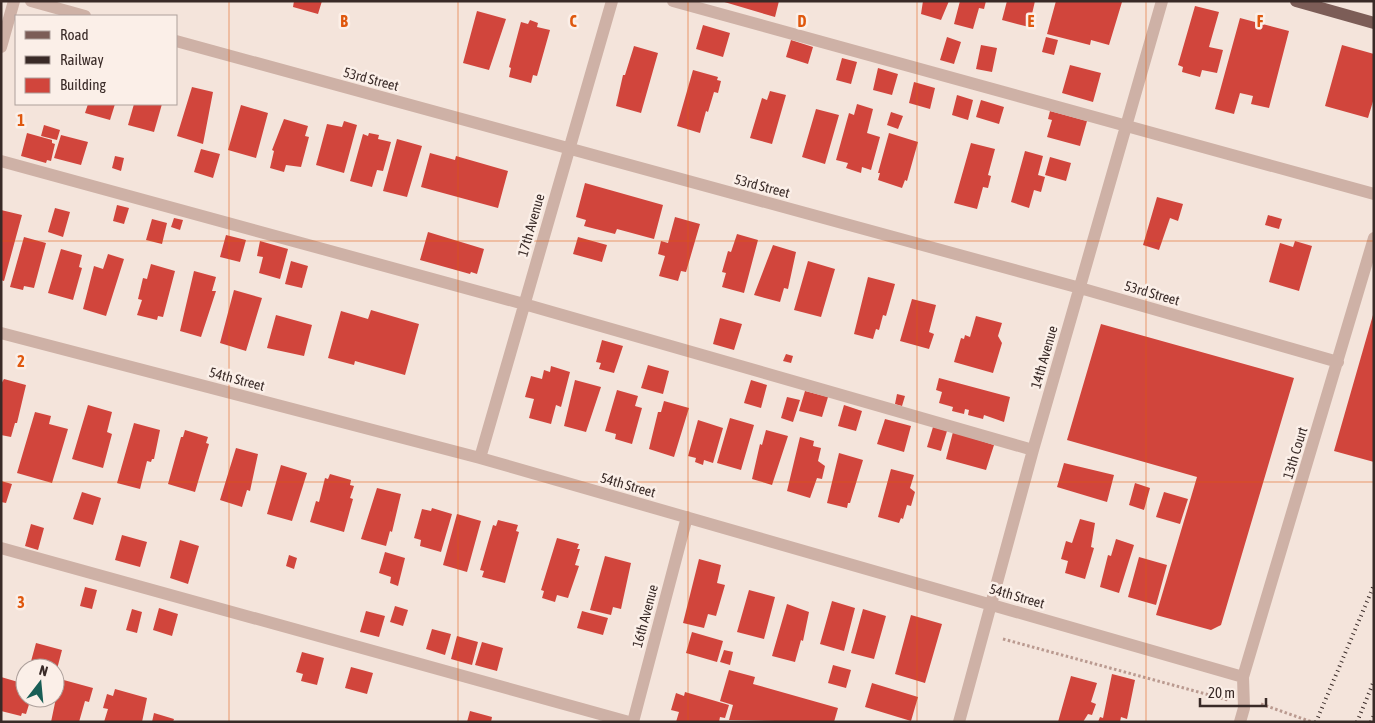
<svg xmlns="http://www.w3.org/2000/svg" width="1375" height="723" font-family="'Asap Condensed',sans-serif">
<style>
.building{fill:#d1453c}
.lines{fill:none;stroke-linecap:round;stroke-linejoin:round}
.path{stroke:#ba9a90;stroke-width:3;stroke-dasharray:2.5 2.5;stroke-linecap:butt}
.minor{stroke:#ceb1a6;stroke-width:12}
.major{stroke:#7c5d57;stroke-width:12}
.rail{stroke:#392a27;stroke-width:4;stroke-dasharray:1 4;stroke-linecap:butt}
.grid{fill:none;stroke:#df570d;stroke-width:1;stroke-opacity:0.55}
.labels{text-anchor:middle;dominant-baseline:central;stroke-width:5;stroke-linejoin:round;paint-order:stroke}
.street-label{font-size:14px;fill:#392a27;stroke:#fbefe8}
.grid-label{font-size:16px;text-anchor:middle;font-weight:bold;fill:#df570d;stroke:#fbefe8;stroke-width:5;stroke-linejoin:round;paint-order:stroke}
</style>
<rect width="100%" height="100%" fill="#f4e4db"/>
<path class="building" d="M294,1H322L318,14L293,7Z
M721,1H779L775,17Z
M923,1H949L941,20L921,14Z
M960,1H986L984,9L979,8L973,29L954,24Z
M1007,1H1035L1029,27L1002,20Z
M1056,1L1122,2L1109,45L1091,40L1090,45L1047,34Z
M1195,6L1219,12L1209,47L1223,50L1217,73L1202,70L1200,77L1182,72L1183,67L1178,65Z
M477,11L506,19L489,70L463,63Z
M1240,18L1289,31L1269,108L1251,104L1253,96L1240,93L1234,114L1215,109Z
M530,20L538,23L537,27L550,30L537,76L533,75L531,83L509,77L511,68L509,67L521,22L528,24Z
M703,25L730,33L723,57L696,49Z
M947,37L961,42L954,64L940,60Z
M1046,37L1058,40L1054,55L1042,52Z
M791,40L813,47L808,64L786,57Z
M981,45L997,48L992,72L976,69Z
M1342,45L1374,54V98L1368,118L1325,106Z
M634,46L658,53L641,113L616,106L623,75H625Z
M842,58L857,62L851,84L836,80Z
M1070,65L1101,73L1093,102L1062,93Z
M878,68L898,74L892,95L873,90Z
M693,70L718,77L717,80L721,81L718,93L714,92L708,112L706,111L700,133L677,126Z
M914,82L935,88L930,109L909,103Z
M192,87L213,92L203,144L177,136Z
M770,91L786,95L772,144L750,138L762,98L767,100Z
M957,95L973,100L968,120L952,115Z
M981,100L1004,107L999,124L976,117Z
M88,104H115L110,120L85,113Z
M134,104H162L154,132L128,125Z
M857,104L873,109L867,133L880,137L871,170L862,167L861,173L846,168L848,163L836,160L849,113L854,115Z
M241,105L268,113L256,158L228,150Z
M816,109L839,115L825,164L802,157Z
M1050,111L1087,121L1080,146L1047,137L1052,120L1048,119Z
M891,112L903,116L898,129L887,125Z
M284,119L308,126L305,136L309,137L301,167L286,165L284,172L270,168L274,151L272,150Z
M344,121L357,125L344,173L316,165L327,124L342,127Z
M44,125L60,130L57,140L41,136Z
M27,133L52,140V143L55,144L51,161L47,160L46,163L21,156Z
M369,133L379,135L378,139L391,142L383,171L377,170L372,187L350,181L363,134L368,136Z
M889,133L918,142L907,181L905,180L902,188L878,180L880,173H878Z
M61,135L88,142L81,165L54,158Z
M397,139L422,146L407,197L383,191Z
M971,143L995,149L988,175L991,176L988,188L983,187L977,209L954,203Z
M201,149L220,154L213,178L194,172Z
M1025,151L1043,156L1038,175L1045,177L1041,192L1034,190L1029,208L1011,202Z
M430,153L455,160L456,156L508,171L498,208L421,187Z
M115,156L124,158L121,171L112,168Z
M1050,157L1071,163L1066,181L1045,175Z
M585,183L663,205L654,239L617,229L615,234L584,226L586,220L576,217Z
M1157,197L1183,204L1178,221L1170,218L1159,250L1143,245Z
M117,205L129,208L124,224L113,221Z
M55,208L70,212L63,237L48,232Z
M1,210L22,215L4,281L1,280Z
M1268,215L1282,219L1279,229L1265,225Z
M675,217L700,224L686,272L681,271L678,281L659,276L665,256L658,254L661,241L668,243Z
M174,218L183,220L180,230L171,227Z
M152,219L167,223L162,244L146,240Z
M428,232L484,249L477,274L471,272L470,274L420,260Z
M737,234L758,240L744,293L722,287L726,273L722,272L728,251L731,252Z
M226,235L246,240L240,262L220,257Z
M24,237L46,243L34,288L24,286L23,290L10,287Z
M578,237L607,245L602,262L573,254Z
M260,241L288,249L280,279L259,273L263,257L257,256Z
M1295,241L1312,246L1299,291L1269,282L1280,243L1293,247Z
M773,245L796,252L788,289L784,288L780,302L754,295Z
M61,249L82,255L79,267L82,268L73,300L48,293Z
M108,254L124,259L106,316L83,309L94,266L103,269Z
M291,261L308,266L302,288L285,284Z
M808,261L835,269L821,317L794,310Z
M151,264L175,271L163,317L158,316L157,320L137,315L142,300L138,299L143,278L147,279Z
M194,271L216,277L212,291H216L201,337L180,331Z
M868,277L895,284L886,316L883,315L879,330L876,329L873,339L854,334Z
M234,290L262,298L246,351L220,343Z
M912,299L936,305L929,332L934,334L929,349L900,341Z
M371,310L419,324L405,375L355,361L354,365L328,358L341,311L368,319Z
M276,315L312,325L304,356L267,348Z
M1373,315H1374V462L1334,451Z
M976,316L1002,323L998,336L1002,343L993,373L954,362L961,338L964,339L965,335L970,337Z
M720,318L742,324L734,350L713,344Z
M1101,324L1294,378L1221,625L1211,630L1156,615L1197,477L1067,440Z
M602,340L623,346L614,373L599,369L601,363L596,362Z
M786,354L793,356L791,363L783,361Z
M648,365L669,371L663,394L641,388Z
M551,366L570,372L561,407L556,405L551,424L529,418L534,399L525,397L531,376L542,379L544,370L550,372Z
M939,378L1010,397L1004,422L984,415L983,419L968,415L969,410L965,409L964,414L952,411L953,407L939,403L942,392L936,390Z
M4,379L26,385L17,423H15L11,437L1,435V384Z
M575,380L601,387L586,432L564,426Z
M751,380L767,385L761,408L744,403Z
M617,390L638,396L635,406L642,408L632,444L615,439L616,434L605,431Z
M805,391L828,397L822,417L799,411Z
M897,394L905,396L902,406L895,404Z
M787,397L800,400L793,422L781,418Z
M664,401L689,408L674,457L649,449L658,412H661Z
M88,405L112,412L107,432L112,434L103,468L72,459Z
M844,405L862,411L856,431L838,426Z
M35,412L51,416L49,424L68,429L52,483L17,473Z
M730,418L754,425L741,470L717,463Z
M885,419L911,426L904,452L877,444Z
M698,420L723,428L713,463L704,460L703,465L695,462L696,458L688,456Z
M134,423L160,430L154,459H152L151,462L147,461L140,489L117,483Z
M933,427L947,431L941,451L927,447Z
M185,430L208,437L206,443L209,444L195,492L168,484L181,437H183Z
M766,430L788,436L772,485L752,479L760,444L762,445Z
M953,432L994,445L986,470L946,459Z
M800,437L814,441L813,446L821,448L818,461L825,466L822,479L817,478L810,498L787,491Z
M236,448L258,454L250,491L247,490L242,507L220,500Z
M839,453L863,460L850,503H848L847,508L827,503Z
M1064,463L1114,475L1107,502L1057,487Z
M281,465L307,473L292,521L267,514Z
M891,469L914,475L910,488L915,492L911,506L907,505L903,519L901,518L899,523L878,517Z
M330,474L351,480L350,485L354,486L350,498L353,499L344,532L310,522L316,501L319,502L325,478L328,479Z
M1,481L12,484L6,503L1,502Z
M1135,483L1150,488L1144,510L1129,505Z
M377,488L401,494L392,532L390,531L386,546L361,539Z
M82,492L101,498L93,525L73,519Z
M1164,492L1188,499L1180,524L1156,517Z
M432,508L452,514L441,552L420,546L421,540L414,538L422,509L431,511Z
M457,514L481,521L467,572L443,565Z
M1080,519L1095,523L1091,547L1094,548L1085,579L1065,573L1068,561L1061,559L1066,541L1072,543Z
M498,520L518,525L516,531L519,532L505,583L482,577L484,571L480,570L493,525L496,526Z
M31,524L44,528L38,550L25,546Z
M122,535L147,542L140,567L115,560Z
M557,538L579,544L577,549H580L575,565L579,566L568,598L557,595L555,602L542,598L544,591L541,590Z
M1116,539L1134,545L1119,593L1100,587L1108,555L1111,556Z
M180,540L199,546L188,584L170,578Z
M385,552L405,558L398,586L390,583L391,577L379,573Z
M289,555L297,558L294,569L286,566Z
M605,556L631,563L621,609L613,607L611,615L590,610Z
M1139,557L1167,565L1156,605L1128,597Z
M699,559L721,565L717,583L725,585L716,616L708,614L704,628L683,623Z
M85,587L97,590L92,609L80,606Z
M749,590L775,597L764,639L737,632Z
M832,601L855,608L844,651L820,644Z
M787,604L809,612L803,641L801,640L795,662L772,656Z
M395,606L408,610L403,626L390,622Z
M159,608L178,614L172,636L153,630Z
M132,609L142,612L137,633L126,630Z
M863,609L886,616L874,659L851,653Z
M366,611L385,616L379,637L360,632Z
M582,611L608,618L603,635L577,628Z
M911,615L942,624L925,683L895,674Z
M432,629L451,634L445,655L426,649Z
M692,632L723,641L717,662L686,653Z
M457,636L478,642L472,665L451,659Z
M482,642L503,648L497,671L475,665Z
M36,643L62,650L56,673L55,668L30,665Z
M724,650L733,652L730,665L720,662Z
M302,652L324,658L317,685L301,681L303,674L296,672Z
M833,665L851,670L846,688L828,683Z
M351,667L373,673L367,694L345,688Z
M729,670L755,677L753,684L838,708L834,722L729,720L733,705L720,701Z
M1112,674L1135,680L1127,719L1121,717L1120,722H1098L1100,717L1103,718Z
M1071,676L1097,683L1091,702L1096,704L1092,715L1088,714L1083,722H1058Z
M1,677L25,684V698H31L26,714L22,713L21,716L1,711Z
M60,679L93,688L89,702L85,701L79,722H51Z
M872,683L918,697L911,721L865,707Z
M115,689L147,698L142,722H104L108,709L103,708L107,694L113,696Z
M685,692L729,705L725,718L720,717L719,722H676L679,712L671,710L676,693L684,696Z
M470,711L492,717L491,722H467Z
M154,713L174,719L173,722H152Z"/>
<g class="lines">
<path class="path" d="M1003,639L1228,700
M1261,704L1312,722"/>
<path class="minor" d="M31,1L85,16
M673,1L1374,194
M176,41L1080,288L1338,362
M1,47L14,1
M1,161L524,304L1033,450
M1,333L480,458L1243,677
M480,458L612,1
M1,548L629,722
M633,722L687,517
M959,722L1033,450L1162,1
M1240,722L1244,708L1243,677L1374,238"/>
<path class="major" d="M1296,1L1374,23"/>
<path class="rail" d="M1316,722L1374,585
M1357,722L1374,681
M1371,722L1374,715"/>
</g>
<path class="grid" d="M229,1V722M458,1V722M688,1V722M917,1V722M1146,1V722M1,241H1374M1,482H1374"/>
<g class="labels">
<g class="street-label">
<text transform="translate(371 79) rotate(15)">53rd Street</text>
<text transform="translate(762 186) rotate(15)">53rd Street</text>
<text transform="translate(531 225) rotate(-74)">17th Avenue</text>
<text transform="translate(1152 293) rotate(16)">53rd Street</text>
<text transform="translate(1044 357) rotate(-74)">14th Avenue</text>
<text transform="translate(237 379) rotate(15)">54th Street</text>
<text transform="translate(1295 453) rotate(-73)">13th Court</text>
<text transform="translate(628 485) rotate(16)">54th Street</text>
<text transform="translate(1017 596) rotate(16)">54th Street</text>
<text transform="translate(645 616) rotate(-75)">16th Avenue</text>
</g>
</g>
<g class="grid-label">
<text x="344" y="27">B</text>
<text x="573" y="27">C</text>
<text x="802" y="27">D</text>
<text x="1031" y="27">E</text>
<text x="1260" y="27">F</text>
<text x="21" y="126">1</text>
<text x="21" y="367">2</text>
<text x="21" y="608">3</text>
</g>
<rect width="1375" height="723" fill="none" stroke="#392a27" stroke-width="5"/>
<rect x="15" y="15" width="162" height="90" fill="#fbefe8" stroke="#ada09b"/>
<rect x="25" y="31" width="25" height="8" fill="#7c5d57" stroke="#ada09b"/>
<text x="60" y="40" font-size="15" fill="#392a27">Road</text>
<rect x="25" y="56" width="25" height="8" fill="#392a27" stroke="#ada09b"/>
<text x="60" y="65" font-size="15" fill="#392a27">Railway</text>
<rect x="25" y="78" width="25" height="15" fill="#d1453c" stroke="#ada09b"/>
<text x="60" y="90" font-size="15" fill="#392a27">Building</text>
<g transform="translate(40 683) rotate(16)"><circle r="24" fill="#fbefe8" stroke="#ada09b"/>
<path d="M0-4L9 19L0 12L-9 19Z" fill="#195e56"/>
<text y="-8" font-size="14" font-weight="bold" text-anchor="middle" fill="#392a27">N</text>
</g>
<path d="M1200 698v8h66v-8" fill="none" stroke="#392a27" stroke-width="2.5"/>
<text x="1208" y="698" font-size="15" fill="#392a27" stroke="#fbefe8" stroke-width="4" paint-order="stroke">20 m</text>
</svg>
